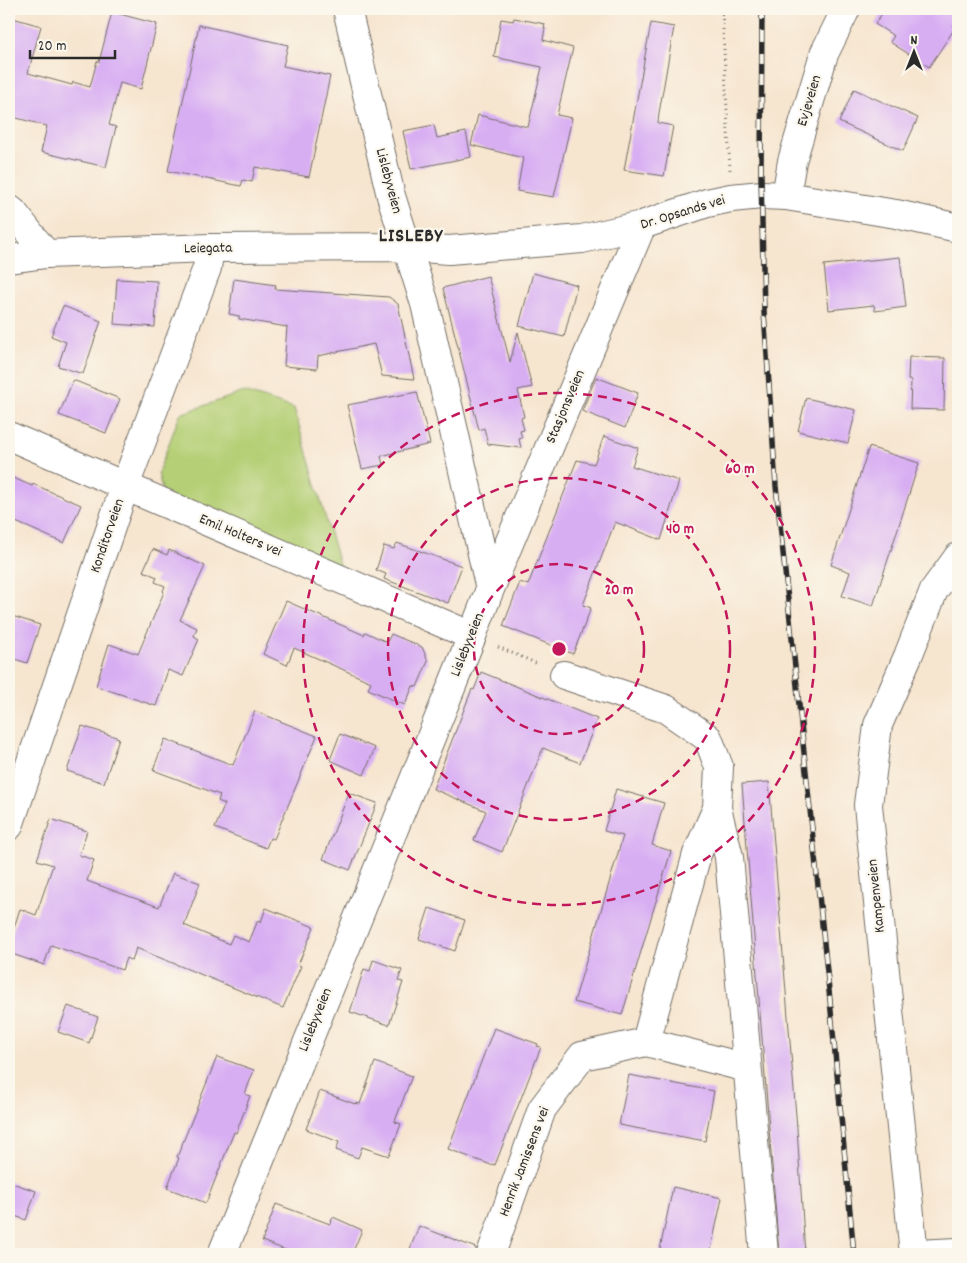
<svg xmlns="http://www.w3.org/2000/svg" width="967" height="1263" font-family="Dekko,sans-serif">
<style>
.green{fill:#b4cf75;stroke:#707d50}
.building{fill:#d8aef3}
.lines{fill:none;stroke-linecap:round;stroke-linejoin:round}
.minor-casing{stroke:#726c64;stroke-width:30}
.tertiary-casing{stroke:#726c64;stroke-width:30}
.path{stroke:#726c64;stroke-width:3;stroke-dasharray:1 4;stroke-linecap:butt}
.minor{stroke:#fff;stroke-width:28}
.tertiary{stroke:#fff;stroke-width:28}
.rail-casing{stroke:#2b2b2b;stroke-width:5.5}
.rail{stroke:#fbf7ec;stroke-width:4;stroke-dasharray:11;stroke-linecap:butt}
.ring{fill:none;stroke:#c2185b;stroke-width:2.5;stroke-dasharray:9 6}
.labels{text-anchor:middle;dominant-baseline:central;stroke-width:4.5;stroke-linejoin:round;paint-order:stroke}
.street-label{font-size:15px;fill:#2b2b2b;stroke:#fbf7ec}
.district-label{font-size:20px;font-weight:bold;letter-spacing:1px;fill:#2b2b2b;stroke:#fbf7ec}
.centre{fill:#c2185b;stroke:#fbf7ec;stroke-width:2.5}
.ring-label{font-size:15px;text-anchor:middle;font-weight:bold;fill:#c2185b;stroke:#fbf7ec;stroke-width:4.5;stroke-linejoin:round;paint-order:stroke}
</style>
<rect width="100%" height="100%" fill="#fbf7ec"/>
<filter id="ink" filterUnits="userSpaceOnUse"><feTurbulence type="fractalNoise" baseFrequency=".02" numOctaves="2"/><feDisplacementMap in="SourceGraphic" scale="10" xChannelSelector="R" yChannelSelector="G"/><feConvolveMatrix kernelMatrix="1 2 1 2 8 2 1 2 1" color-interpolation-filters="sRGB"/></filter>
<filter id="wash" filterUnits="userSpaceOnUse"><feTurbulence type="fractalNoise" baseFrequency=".0096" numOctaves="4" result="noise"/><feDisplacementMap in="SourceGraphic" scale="20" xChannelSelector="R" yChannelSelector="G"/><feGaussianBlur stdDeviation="1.12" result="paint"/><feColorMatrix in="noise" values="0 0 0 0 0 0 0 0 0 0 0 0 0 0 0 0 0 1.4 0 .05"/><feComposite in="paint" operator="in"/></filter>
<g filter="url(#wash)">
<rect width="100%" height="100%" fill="#f6e5cf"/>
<path class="green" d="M244,392L294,408L341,571L163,494L158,473L180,414Z"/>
<g id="blocks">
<path class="building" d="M885,9H958V19L953,26L955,28L929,67L890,42L894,36L875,24Z
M112,12L157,24L141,89L120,83L109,125L116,127L106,167L41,152L47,126L9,116V17L41,26L28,73L72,85L73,82L90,87L97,61L99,62Z
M514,18L545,24L544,28H545L543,40L573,48L557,115L572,118L554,197L517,191L523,158L471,145L478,115L528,127L542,67L494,57L501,19L513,21Z
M651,23L674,27L659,113L658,123L673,126L664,176L624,170Z
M199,25L288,45L283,66L330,76L309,177L255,167L252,182L243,180L241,186L168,171Z
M854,89L918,118L903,151L839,122Z
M434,125L437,138L466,132L471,157L411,169L403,131Z
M900,257L906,307L875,311L874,305L829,310L824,265Z
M533,273L577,285L564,337L519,326Z
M488,276L510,362L518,332L532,387L518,390L524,417L521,418L524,430L520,431L522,438L519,439L521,448L488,444L484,428L479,430L443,288Z
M117,279L157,281L155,327L114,324Z
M234,279L276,285L275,289L389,297L398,304L414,379L382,376L374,344L318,356L317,369L284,366L287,327L239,319V316L229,314Z
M63,306L101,321L83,374L58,366L66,342L51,336Z
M909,357L945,358L944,410L910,409L911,380H908Z
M596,377L638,393L625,428L582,411Z
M73,380L120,399L106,433L59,415Z
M417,392L430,444L381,456L383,465L362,469L347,405Z
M806,398L856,410L848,443L798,431Z
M604,436L638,448L632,466L679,481L661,540L615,522L583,605L591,608L573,654L503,626L520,582L528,585L577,460L594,464Z
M869,447L919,463L873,606L842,596L850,572L831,565Z
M9,476L32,486L33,484L81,505L64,543L9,519Z
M397,543L462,566L448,603L384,579L386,574L376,570L384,546L394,549Z
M153,549L167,555L169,550L205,566L180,620L197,628L194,636L199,639L183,676L168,670L156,706L96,686L109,644L138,654L164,592L163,591L165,586L155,582L157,577L143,571Z
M286,601L364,635L365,632L387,642L391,634L422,647L428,661L417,687L413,686L405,705L368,689L371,682L294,648L287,665L263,654Z
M9,615L40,625L27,663L9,657Z
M481,672L597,719L580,763L543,748L502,852L474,840L486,811L433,789L472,689L474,690Z
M255,711L317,736L274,839L270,838L266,848L215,828L225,804L218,801L220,795L153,770L165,739L233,765Z
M82,726L119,738L104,783L67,771Z
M340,734L375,748L364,775L330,760Z
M769,782L797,1128L805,1254H779L742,784Z
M616,789L664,803L652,845L671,851L622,1015L574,1002L623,836L604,831Z
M349,793L377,803L350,870L323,859Z
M51,819L87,831L79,855L94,860L87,881L159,907L173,873L200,883L184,925L229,944L233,935L249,942L258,920L261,922L266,908L314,927L298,965L301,966L283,1008L136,948L132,961L126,958L122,970L51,945L44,965L9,953V943L20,909L36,915L53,865L37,860Z
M429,908L465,920L455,951L419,939Z
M373,960L402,970L398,981L403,982L389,1025L350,1012L364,969L370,971Z
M68,1006L98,1017L89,1043L58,1032Z
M494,1028L538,1044L537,1046L541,1047L495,1165L492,1164L491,1165L448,1149Z
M217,1057L254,1070L245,1094L250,1096L236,1133L234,1132L206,1203L167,1188L179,1158L177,1157Z
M375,1062L412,1076L395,1121V1122L401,1124L389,1156L362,1147L358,1158L336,1150L339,1142L306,1129L320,1091L355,1104L356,1103L360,1104Z
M629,1075L714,1091L705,1141L619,1125Z
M9,1182L36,1191L26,1220L9,1214Z
M673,1187L722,1198L710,1254H659Z
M276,1204L330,1224L333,1217L362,1230L352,1254H296L262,1241Z
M419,1226L476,1248V1254H408Z"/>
</g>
</g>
<g filter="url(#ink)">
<use href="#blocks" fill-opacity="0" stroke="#726c64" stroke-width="1"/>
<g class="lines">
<g class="minor-casing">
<path id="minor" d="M786,196L792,161L824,54L846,9
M9,209L13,212L46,254
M407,247L449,250L582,239L642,225L707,203L731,198L762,195L786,196L896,214L958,228
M9,436L472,636
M490,589L642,225
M564,675L666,709L708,738L719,767L717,808
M9,826L125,486L207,268L210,248
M747,1068L646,1042L697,854L717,808L729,857L764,1254
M491,1254L542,1109L582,1056L646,1042
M914,1254L868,805L878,725L908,656L934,590L958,557
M916,1254L958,1252"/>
</g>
<g class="tertiary-casing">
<path id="tertiary" d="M9,259L46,254L210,248L407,247
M222,1254L472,636L490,589L425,304L391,196L347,9"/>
</g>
<path class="path" d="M722,9L730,170
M498,647L538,664"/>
<use href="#minor" class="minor"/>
<use href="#tertiary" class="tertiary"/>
<g class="rail-casing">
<path id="rail" d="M762,9L761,176L764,312L776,486L830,1000L854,1254"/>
</g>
<use href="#rail" class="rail"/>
</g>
</g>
<g class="ring">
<circle cx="559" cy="649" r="85"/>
<circle cx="559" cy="649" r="171"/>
<circle cx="559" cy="649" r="256"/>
</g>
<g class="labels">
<g class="street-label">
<text transform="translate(810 101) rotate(-73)">Evjeveien</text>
<text transform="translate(388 181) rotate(75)">Lislebyveien</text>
<text transform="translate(683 213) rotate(-17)">Dr. Opsands vei</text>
<text transform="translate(208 249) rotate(-1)">Leiegata</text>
<text transform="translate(566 407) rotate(-67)">Stasjonsveien</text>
<text transform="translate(108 536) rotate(-71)">Konditorveien</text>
<text transform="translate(240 536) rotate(23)">Emil Holters vei</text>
<text transform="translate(468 645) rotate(-68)">Lislebyveien</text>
<text transform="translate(877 896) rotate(-96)">Kampenveien</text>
<text transform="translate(316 1020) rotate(-68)">Lislebyveien</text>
<text transform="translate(525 1162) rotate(-69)">Henrik Jamissens vei</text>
</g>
<g class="district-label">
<text x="411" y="237">LISLEBY</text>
</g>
</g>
<circle cx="559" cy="649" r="8" class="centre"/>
<g class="ring-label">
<text x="740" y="473">60 m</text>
<text x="680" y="533">40 m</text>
<text x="619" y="594">20 m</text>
</g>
<rect width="967" height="1263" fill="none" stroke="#fbf7ec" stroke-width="30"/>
<g transform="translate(914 52)" stroke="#fbf7ec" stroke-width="4" paint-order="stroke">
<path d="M0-4L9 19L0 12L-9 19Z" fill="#2b2b2b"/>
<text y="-8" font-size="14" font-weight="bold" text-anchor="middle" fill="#2b2b2b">N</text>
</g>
<path d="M30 50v8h85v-8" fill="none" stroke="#2b2b2b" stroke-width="2.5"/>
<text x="38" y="50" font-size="15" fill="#2b2b2b" stroke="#fbf7ec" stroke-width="4" paint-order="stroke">20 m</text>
</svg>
